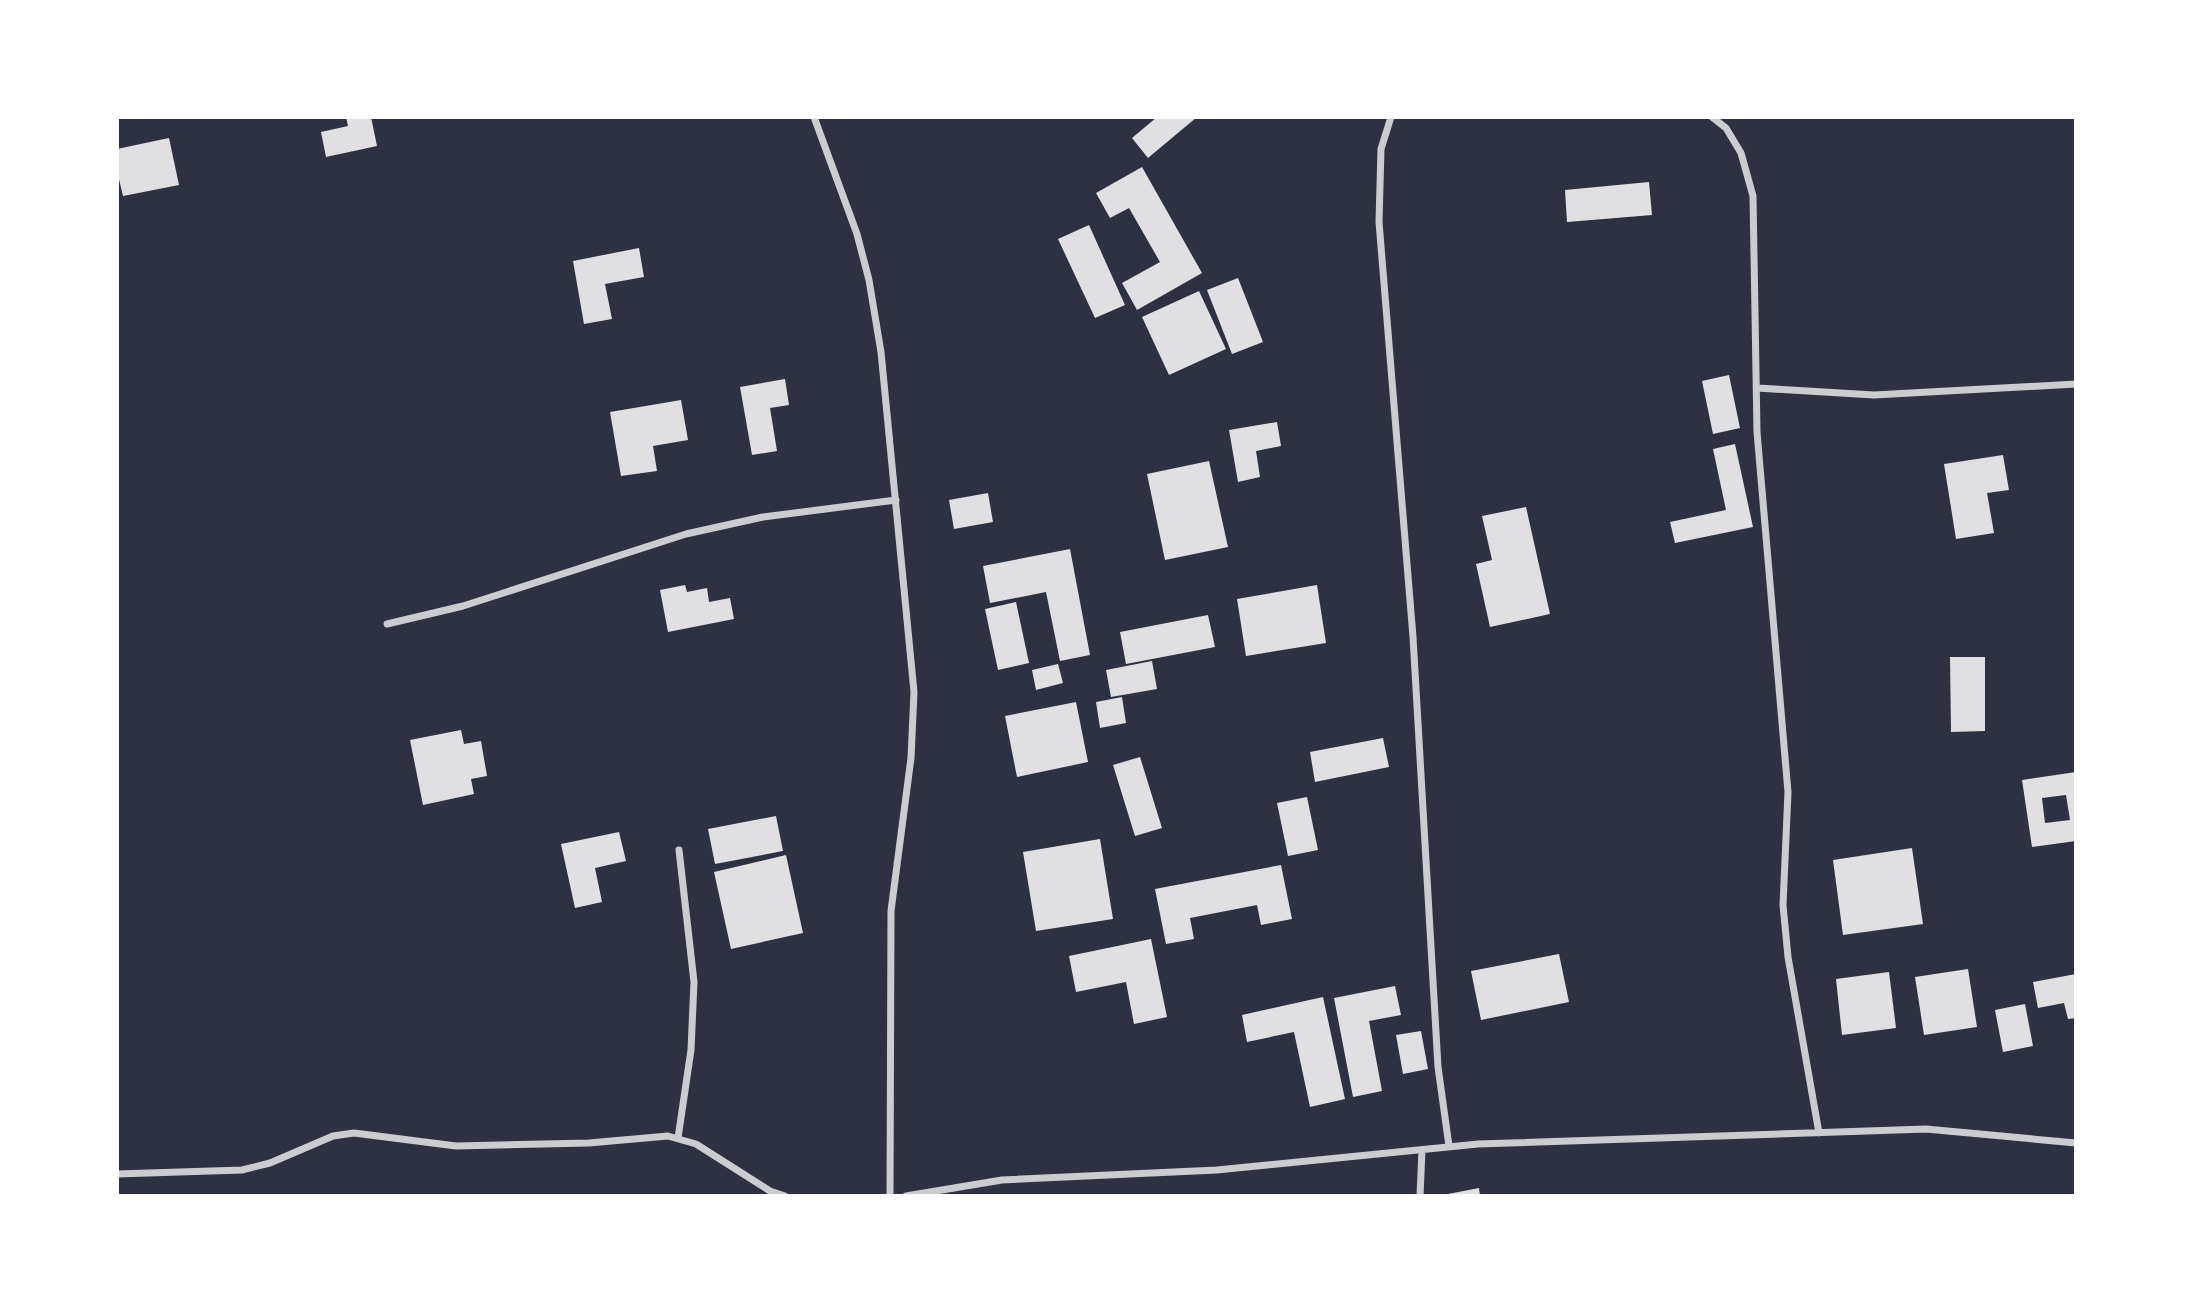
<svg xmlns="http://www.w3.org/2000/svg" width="2193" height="1313" font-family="'Titillium Web',sans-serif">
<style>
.building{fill:#e0e0e3;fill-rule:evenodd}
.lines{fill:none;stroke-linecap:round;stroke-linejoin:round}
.minor{stroke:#caccd0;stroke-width:7}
</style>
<rect width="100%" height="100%" fill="#2d3142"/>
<path class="building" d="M346,117H371L377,146L326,157L321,132L348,126Z
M1157,117H1197L1148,158L1132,138Z
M169,138L179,185L123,196L117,171V149Z
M1142,167L1202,273L1137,310L1122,283L1160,262L1129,208L1110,218L1096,193Z
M1649,182L1652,215L1567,222L1565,190Z
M1089,225L1125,305L1095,318L1058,239Z
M639,248L644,277L605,284L612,319L584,324L573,261Z
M1238,278L1263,342L1232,354L1207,290Z
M1199,291L1226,349L1169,375L1142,317Z
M1729,375L1740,428L1713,434L1702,381Z
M785,379L789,405L770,408L777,451L752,455L740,387Z
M681,400L688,440L653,446L657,471L621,476L610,412Z
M1277,422L1281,446L1256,451L1260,477L1238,482L1229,430Z
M1735,444L1753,527L1675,543L1670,522L1726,510L1713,449Z
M2003,455L2009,490L1987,493L1994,533L1956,539L1944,464Z
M1209,461L1228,547L1165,560L1147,474Z
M988,493L993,522L954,529L949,500Z
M1526,507L1550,614L1490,627L1476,564L1492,560L1482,516Z
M1070,549L1090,655L1060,661L1046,592L990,603L983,566Z
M685,585L687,592L707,588L709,602L730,598L734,619L668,632L660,590Z
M1317,585L1326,643L1246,656L1237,599Z
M1016,602L1029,663L998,670L985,609Z
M1208,615L1215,647L1126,664L1120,632Z
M1950,657H1985V731L1951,732Z
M1152,661L1157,689L1111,697L1106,670Z
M1058,664L1063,683L1036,690L1032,670Z
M1122,697L1126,723L1100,728L1096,702Z
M1076,702L1088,762L1017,777L1005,716Z
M461,730L464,744L481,741L487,776L471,779L474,794L423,805L410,740Z
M1383,738L1389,767L1315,782L1310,752Z
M1140,757L1162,828L1135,836L1113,765Z
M2076,772V841L2032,847L2022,780ZM2066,795L2070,820L2045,823L2042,798Z
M1307,797L1318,850L1288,856L1277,803Z
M776,816L783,851L715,864L708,829Z
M619,832L626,861L595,868L602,902L575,908L561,844Z
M1100,839L1113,919L1036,931L1023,852Z
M1912,848L1923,924L1843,935L1833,860Z
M786,855L803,933L731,949L714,872Z
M1281,865L1292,919L1261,925L1257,905L1190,918L1194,939L1166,944L1155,889Z
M1151,939L1167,1017L1134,1024L1126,982L1076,992L1069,956Z
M1559,954L1569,1002L1481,1020L1471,971Z
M1968,969L1977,1027L1924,1035L1915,977Z
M1889,972L1896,1028L1842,1035L1836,979Z
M2076,974V1018L2068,1019L2064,1003L2038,1008L2033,982Z
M1395,986L1401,1015L1369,1021L1382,1091L1353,1097L1334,998Z
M1323,997L1345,1099L1310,1107L1294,1032L1247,1042L1242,1015Z
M2025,1004L2033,1046L2003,1052L1995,1010Z
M1421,1031L1428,1069L1403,1074L1396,1035Z
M1479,1188L1480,1196H1448V1194Z"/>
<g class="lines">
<path class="minor" d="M814,117L857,234L869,280L881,352L914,692L911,758L891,911L890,1196
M1391,117L1381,149L1379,222L1413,637L1438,1067L1449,1146
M1712,117L1726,128L1741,153L1753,196L1757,432L1788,792L1783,905L1788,957L1819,1133
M1757,388L1874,395L2076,384
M387,624L463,606L686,534L763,517L896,500
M678,1138L691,1050L694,982L679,850
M117,1174L242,1170L270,1163L333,1136L354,1133L456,1146L589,1143L668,1136L696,1144L770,1191L785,1196
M906,1196L1002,1180L1217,1170L1478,1144L1926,1129L2076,1143
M1420,1196L1422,1150"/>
</g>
<rect width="2193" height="1313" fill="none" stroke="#ffffff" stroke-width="238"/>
</svg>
